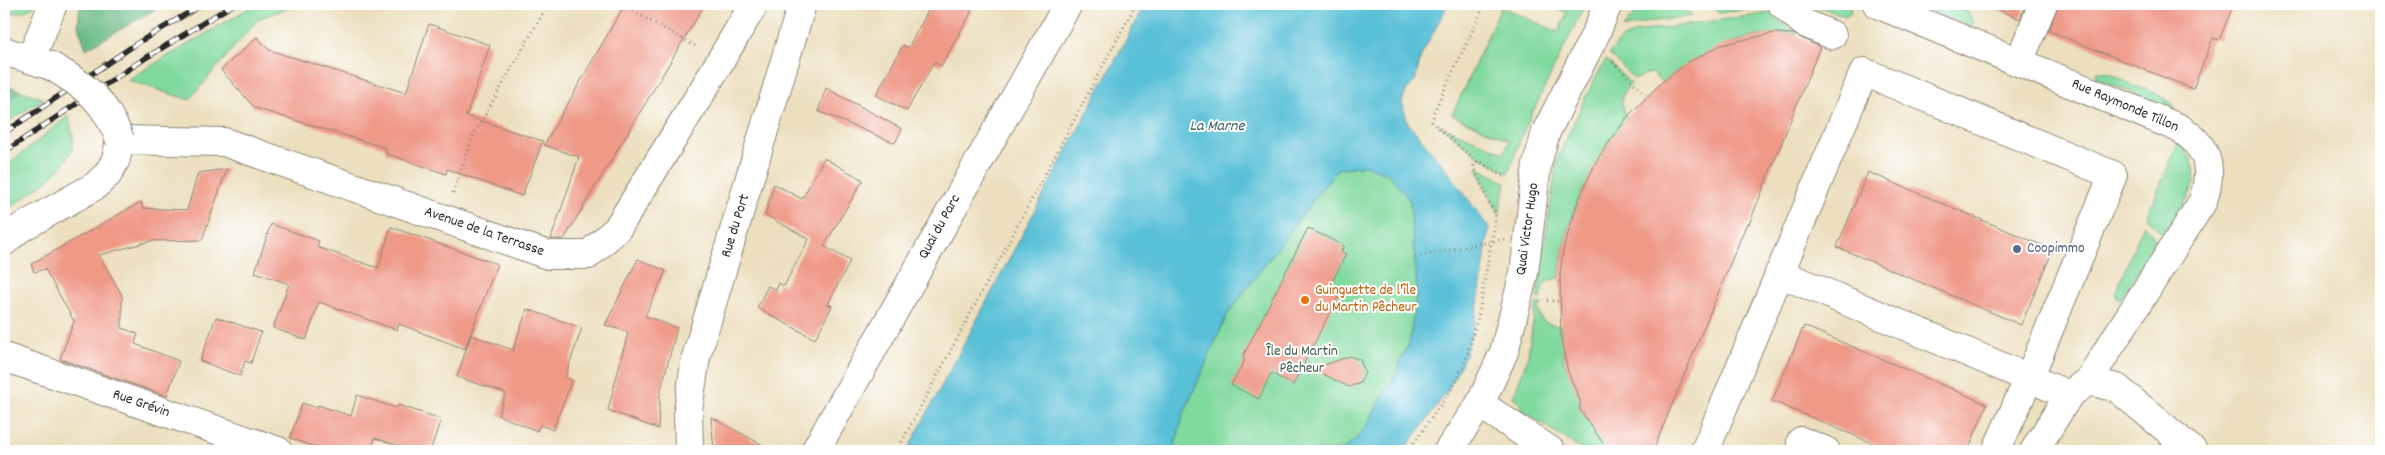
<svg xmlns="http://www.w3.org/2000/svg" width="2385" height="455" font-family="Dekko,sans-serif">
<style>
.green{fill:#80d99e;stroke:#568264}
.forest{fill:#68b985;stroke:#4a7258}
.water{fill:#59c0d7;stroke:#427681}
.building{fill:#ef9987}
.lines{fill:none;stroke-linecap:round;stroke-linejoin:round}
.minor-casing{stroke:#8c8574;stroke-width:30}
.path{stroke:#8c8574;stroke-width:3;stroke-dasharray:1 4;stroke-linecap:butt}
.minor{stroke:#fff;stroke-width:28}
.rail-casing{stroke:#2b2b2b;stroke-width:5.5}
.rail{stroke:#fff;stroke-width:4;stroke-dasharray:11;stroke-linecap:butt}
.minor-bridge-casing{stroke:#8c8574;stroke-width:30;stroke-linecap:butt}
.path-bridge{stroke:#8c8574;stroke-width:3;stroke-dasharray:1 4;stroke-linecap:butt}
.minor-bridge{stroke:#fff;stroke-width:28}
.service-dot{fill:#5c6f8a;stroke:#fff;stroke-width:2}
.food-dot{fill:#e8710a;stroke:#fff;stroke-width:2}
.labels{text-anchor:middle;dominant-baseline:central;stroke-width:4;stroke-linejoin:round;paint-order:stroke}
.street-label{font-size:15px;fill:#2b2b2b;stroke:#fff}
.service-label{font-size:15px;fill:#4e5e75;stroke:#fff;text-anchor:start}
.food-label{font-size:15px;fill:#c56008;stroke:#fff;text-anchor:start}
.park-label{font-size:15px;fill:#445f4e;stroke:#fff}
.water-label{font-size:16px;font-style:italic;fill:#3b5f67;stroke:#fff}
</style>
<rect width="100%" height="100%" fill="#fff"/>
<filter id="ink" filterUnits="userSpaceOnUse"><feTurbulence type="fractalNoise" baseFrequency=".02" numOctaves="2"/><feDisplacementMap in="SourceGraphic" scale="10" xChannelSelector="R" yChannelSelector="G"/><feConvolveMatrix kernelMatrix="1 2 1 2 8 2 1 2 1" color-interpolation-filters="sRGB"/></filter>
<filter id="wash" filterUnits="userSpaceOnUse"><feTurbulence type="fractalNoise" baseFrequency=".0096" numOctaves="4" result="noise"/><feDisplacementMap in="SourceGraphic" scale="20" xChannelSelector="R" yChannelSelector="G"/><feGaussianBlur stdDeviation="1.12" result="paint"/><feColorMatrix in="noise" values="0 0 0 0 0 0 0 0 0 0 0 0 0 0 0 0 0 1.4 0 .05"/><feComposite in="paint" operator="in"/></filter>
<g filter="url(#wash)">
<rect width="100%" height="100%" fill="#ecdfbe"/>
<path class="green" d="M4,4H35C26,13 16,15 4,11Z
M256,4H299L258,19L189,100L127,80Z
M1547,4H1585L1525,128L1508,173L1479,156L1438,124L1504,153L1509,140L1452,115L1501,7L1558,32L1567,13Z
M1715,4H1757L1762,7L1719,13L1715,10Z
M1798,4H1844L1850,7L1851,13L1845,16L1827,9Z
M1914,4H1934L1966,10L1974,22L1971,27Z
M1684,5L1692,16L1648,22L1623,29C1639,1 1657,6 1684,5Z
M1770,13L1798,34C1744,31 1705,49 1662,82L1652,73L1646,74L1635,80L1609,54L1621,39L1636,32Z
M1606,59L1631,84C1619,96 1620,102 1627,117C1592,164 1564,218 1559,278L1548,281L1543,285L1541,299L1537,297V294L1557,160L1585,98Z
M2097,72L2111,73L2134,86L2148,89L2174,105L2175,111L2095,78Z
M21,91L44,99L4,124V103Z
M68,116C70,124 74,135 73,143C71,169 24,197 4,212V168Z
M2178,143C2213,174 2185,202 2165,232L2161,233L2146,218Z
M1365,165L1390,174L1410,201L1417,290L1410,340L1394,377L1363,432L1342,451H1173L1184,413L1227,315L1337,169Z
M1478,167L1506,183L1499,214L1477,169Z
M2144,224L2155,239L2156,246L2121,298H2117L2115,293Z
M1536,304H1542L1539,308C1538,322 1548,325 1560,326L1564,361L1581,403L1579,408L1602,442L1610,451H1584L1521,410L1522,406L1513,397L1527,360Z"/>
<path class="forest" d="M80,4H165L86,49L78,26Z
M4,84L21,91L4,103Z"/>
<path class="water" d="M1145,4H1448L1421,56L1415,81L1406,91L1402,103L1408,123L1447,170L1489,228C1482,273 1479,320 1462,362C1448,395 1424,423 1404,451H1342L1363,432L1394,377L1410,340L1417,290L1410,201L1389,174L1365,165L1337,169L1227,315L1184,413L1173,451H907Z"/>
<g id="blocks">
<path class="building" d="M625,4H705L564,239H551L579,157L544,145Z
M932,4H959L972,11L941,66L934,62L907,111L876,95L903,45L908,48Z
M1985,4H2026L2020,19Z
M2058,4H2234L2219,40L2213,38L2193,89L2049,31Z
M429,24L490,45L466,116L543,141L522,196L447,169L446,174L385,153L386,148L255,108L221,70L257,37L269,50L406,93Z
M1774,33L1793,34L1820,47L1749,224L1747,223L1653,451H1610L1602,442L1579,408L1581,403L1568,372L1561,341L1560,275L1563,250L1578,201L1598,158L1615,134L1628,116L1662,82L1689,62L1721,45Z
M826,88L902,129L895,143L818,111Z
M824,158L863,180L824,246L850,261L828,304L832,306L815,339L757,308L768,286L776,290L779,283L784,286L809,239L765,215L774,184L802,199Z
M227,169L202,240L151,241L99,255L122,295V328L138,334L135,344L179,361L167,396L60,359L74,321L45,269L34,272L31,264L141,202L143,208L187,210L198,173Z
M1868,172L2053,250L2021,325L1837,247Z
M271,224L319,241L317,247L378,268L391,227L497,264L465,349L399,324L397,330L319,302L306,340L273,328L289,284L255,272Z
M1308,228L1344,246L1341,251L1346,254L1331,284L1342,289L1293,385L1271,373L1259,399L1231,385L1245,360L1242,358Z
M638,259L666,271L645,316L677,328L660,393L658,429L608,410L628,332L605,325Z
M527,309L582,328L565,377L572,380L553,430L540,425L537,431L498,415L506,393L457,377L471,335L513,350Z
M216,317L261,332L251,363L245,361L240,376L200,361Z
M1804,326L1987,404L1968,451H1891L1772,401Z
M1350,356L1360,360L1365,372L1360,383L1349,387L1313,369Z
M357,395L396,408L398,405L441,419L430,451H414L375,438L370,451H326L290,438L302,403L317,408L318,405L351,416Z
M711,417L774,451H714Z"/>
</g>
</g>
<g filter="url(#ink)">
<use href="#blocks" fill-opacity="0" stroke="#8c8574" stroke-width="1"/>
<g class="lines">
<g class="minor-casing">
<path id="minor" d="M1782,4L1804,23L1832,35
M1877,4L2179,128C2210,147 2213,169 2203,201L2088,381L2069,395L2034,451
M4,51L48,65
M31,59L53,4
M2019,62L2043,4
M4,242L19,229L95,186L108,174L116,159L120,140L224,142L548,255H588L617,229L703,90L754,4
M1779,273L2069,395
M4,357L278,451
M2088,381L2117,388L2193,451
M1480,404L1551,451
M1801,441L1826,451
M689,451L688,410L696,357L802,4
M815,451L1068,4
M1448,451L1480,404L1504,352L1524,273L1537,164L1546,132L1596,33L1608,4
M1705,451L1864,72L2113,175L2029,378L1996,451"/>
</g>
<path class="path" d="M620,4L697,47
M1613,62L1647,96
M1477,162L1432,122L1434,112L1485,4
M453,193L472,138L548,4
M1547,301H1559
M897,451L1136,4
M1408,451L1453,387L1465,362L1479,313L1496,214L1486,197L1474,166L1477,162H1481L1506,178"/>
<use href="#minor" class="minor"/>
<g class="rail-casing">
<path id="rail" d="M4,133L136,44L203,4
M4,152L144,59L234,4"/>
</g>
<use href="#rail" class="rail"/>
<g class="minor-bridge-casing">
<path id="minor-bridge" d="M51,66C87,87 105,100 120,140"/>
</g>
<path class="path-bridge" d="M1415,257L1505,239"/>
<use href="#minor-bridge" class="minor-bridge"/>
</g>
</g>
<circle class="service-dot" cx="2017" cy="249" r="5"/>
<circle class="food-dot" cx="1305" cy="300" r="5"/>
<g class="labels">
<g class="street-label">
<text transform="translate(2125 106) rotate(23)">Rue Raymonde Tillon</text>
<text transform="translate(736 226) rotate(-73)">Rue du Port</text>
<text transform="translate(940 227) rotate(-61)">Quai du Parc</text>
<text transform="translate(1528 229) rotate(-82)">Quai Victor Hugo</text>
<text transform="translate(484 232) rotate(19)">Avenue de la Terrasse</text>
<text transform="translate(141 404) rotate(19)">Rue Grévin</text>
</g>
<g class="service-label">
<text x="2027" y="249">Coopimmo</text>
</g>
<g class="food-label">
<text x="1315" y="291">Guinguette de l'île<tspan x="1315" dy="17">du Martin Pêcheur</tspan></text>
</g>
<g class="park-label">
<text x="1302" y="352">Île du Martin<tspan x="1302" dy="17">Pêcheur</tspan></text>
</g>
<g class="water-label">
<text x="1217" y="126">La Marne</text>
</g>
</g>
<rect width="2385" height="455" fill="none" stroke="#fff" stroke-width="20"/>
</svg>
